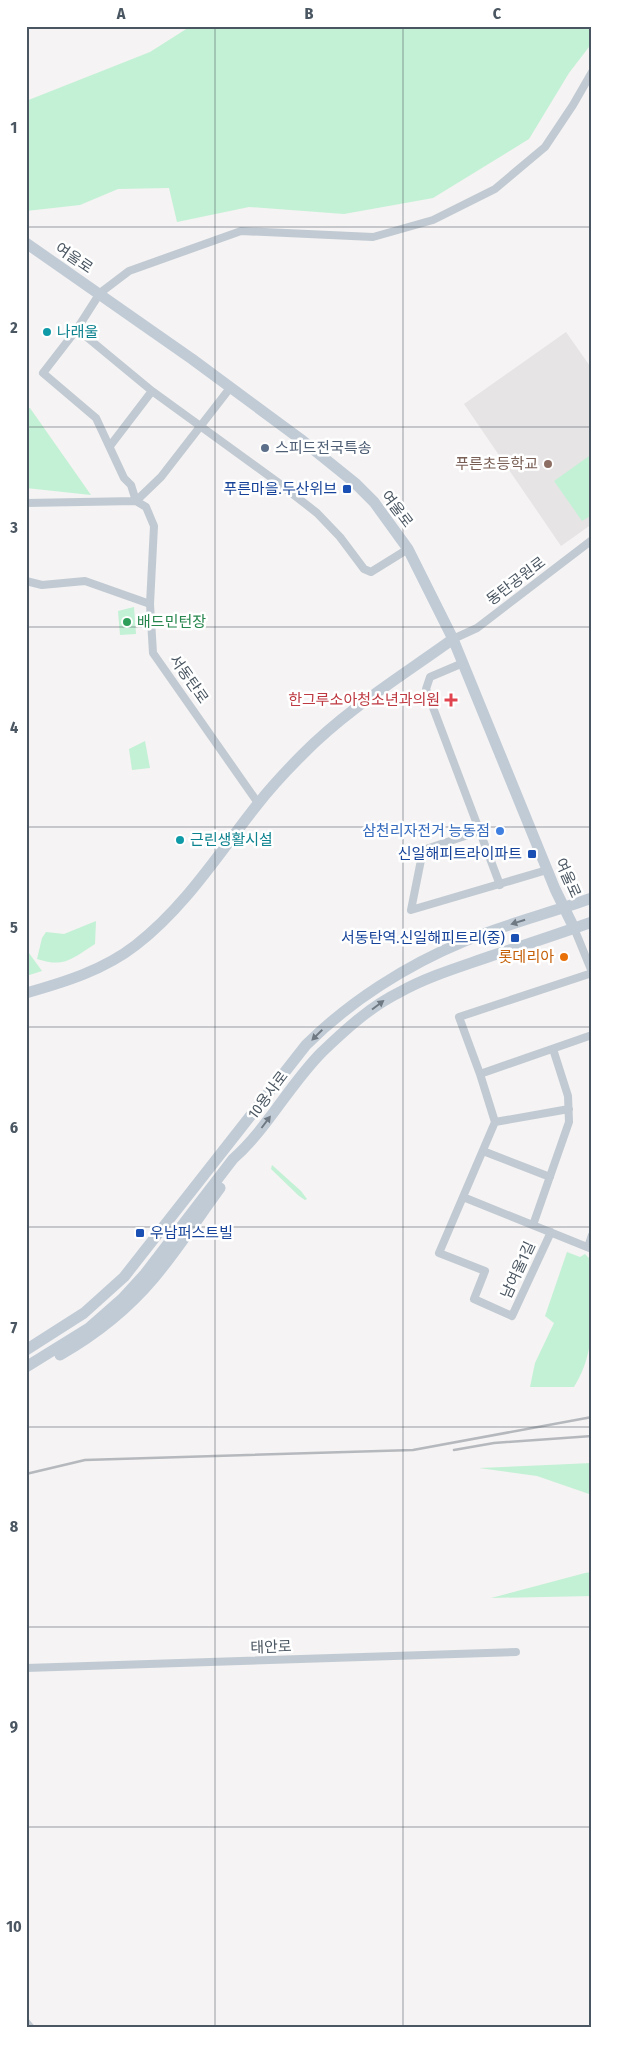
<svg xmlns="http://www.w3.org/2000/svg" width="618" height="2054" font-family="'Fira Sans Condensed','Noto Sans KR',sans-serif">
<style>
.education{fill:#e6e4e5}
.green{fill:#c3f1d5}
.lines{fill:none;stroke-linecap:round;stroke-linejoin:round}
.street{stroke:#c1cad2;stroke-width:8}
.secondary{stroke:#c1cbd6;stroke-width:11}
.rail{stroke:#b5b8bd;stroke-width:2.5}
.oneway{fill:#6e7984}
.grid{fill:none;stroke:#4a5661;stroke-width:1;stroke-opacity:0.55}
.culture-dot{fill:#0f9aa8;stroke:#fff;stroke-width:2}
.service-dot{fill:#5c6f8a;stroke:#fff;stroke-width:2}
.education-dot{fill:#8d6e63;stroke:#fff;stroke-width:2}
.transit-dot{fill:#1a4fb4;stroke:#fff;stroke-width:2}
.leisure-dot{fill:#2e9e5b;stroke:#fff;stroke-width:2}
.health-dot{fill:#e0444e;stroke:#fff;stroke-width:2}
.shop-dot{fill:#3f7fe0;stroke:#fff;stroke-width:2}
.food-dot{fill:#e8710a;stroke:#fff;stroke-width:2}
.labels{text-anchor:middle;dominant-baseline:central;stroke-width:5;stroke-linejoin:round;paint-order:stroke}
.street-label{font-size:15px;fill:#4a5661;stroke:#fff}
.culture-label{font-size:15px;fill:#0d838f;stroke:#fff;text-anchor:start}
.service-label{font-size:15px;fill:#4e5e75;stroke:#fff;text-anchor:start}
.education-label{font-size:15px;fill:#785e54;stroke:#fff;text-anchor:end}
.transit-label{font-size:15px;fill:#164399;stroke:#fff;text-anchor:end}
.leisure-label{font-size:15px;fill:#27864d;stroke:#fff;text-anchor:start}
.health-label{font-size:15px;fill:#be3a42;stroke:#fff;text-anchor:end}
.shop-label{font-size:15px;fill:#366cbe;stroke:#fff;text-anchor:end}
.food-label{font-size:15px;fill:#c56008;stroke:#fff;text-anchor:end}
.neatline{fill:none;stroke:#4a5661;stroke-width:2}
.grid-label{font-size:16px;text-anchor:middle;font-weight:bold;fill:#4a5661}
</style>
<rect width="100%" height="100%" fill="#f5f3f3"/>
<path class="education" d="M566,332L592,369V524L561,546L464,404Z"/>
<path class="green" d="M191,26H592V43L569,73L529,139L433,198L344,214L249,207L177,222L169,188L118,189L80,205L26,211V101L150,52Z
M30,408L91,495L26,488V409Z
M592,454V515L582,521L554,481Z
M134,607L136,634L120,635L118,611Z
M145,741L150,768L132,770L129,749Z
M96,921L95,944C71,959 65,968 37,959L42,938L46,932L64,934Z
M26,949L42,971L26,976Z
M272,1165L301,1191L307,1199L305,1200L299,1196L271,1169Z
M567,1252L580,1257L585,1254L592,1261C592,1304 598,1350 574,1387H530L535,1363L554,1323L545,1316Z
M592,1463V1495L537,1476L479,1468Z
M592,1572V1596L491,1598L585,1573Z"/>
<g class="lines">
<path class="street" d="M77,329L152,391L276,481L317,513L340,537L364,569L371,572L408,549
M230,388L161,477L136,501L131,485L124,478L96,418L43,373L77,329L100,293L129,271L241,231L373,237L433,220L495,189L545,147L573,105L592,72
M110,446L152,391
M26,503L136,501L146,507L154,526L150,604L153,653L258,803
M26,581L42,585L85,581L150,604
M453,639L477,628L592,540
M463,663L430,677L426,689L500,885
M480,831L423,850L411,910L547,870
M574,928L592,972
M480,1074L592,1035
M495,1122L569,1109
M483,1151L550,1177
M463,1197L592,1249
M533,1225L569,1122L568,1096L553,1049
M551,1232L512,1316L474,1299L485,1271L439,1253L495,1122L480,1074L459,1017L592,973
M588,1247L592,1235
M26,1668L516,1652
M26,2022L31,2028"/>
<path class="secondary" d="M26,243L192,359L303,441L355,483L374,502L408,549L453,639L555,889L574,928
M26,993C65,982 104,970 136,945C186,906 219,853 257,805C271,787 287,770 303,754C346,710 403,675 453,639
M26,1350L84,1313L124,1277L306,1045C350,1001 407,965 465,941C506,924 550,913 592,898
M60,1355C95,1335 128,1309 154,1278C178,1249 198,1218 220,1188
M26,1367L89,1328L122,1299L144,1275L233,1159C268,1128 289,1085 322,1052C345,1030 371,1006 400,992C429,976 460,967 491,956C525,945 558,934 592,922"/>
<path class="rail" d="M454,1450L494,1443L592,1436
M26,1474L85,1460L413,1450L592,1417"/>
</g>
<defs><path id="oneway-solid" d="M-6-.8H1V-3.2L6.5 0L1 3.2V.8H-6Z" transform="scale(1.25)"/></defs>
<g class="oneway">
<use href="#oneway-solid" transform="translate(518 922) rotate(162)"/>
<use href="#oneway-solid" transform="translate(378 1005) rotate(-37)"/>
<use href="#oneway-solid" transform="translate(317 1035) rotate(135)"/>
<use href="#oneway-solid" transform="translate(266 1122) rotate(-53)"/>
</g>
<path class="grid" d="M215,26V2028M403,26V2028M26,227H592M26,427H592M26,627H592M26,827H592M26,1027H592M26,1227H592M26,1427H592M26,1627H592M26,1827H592"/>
<g class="culture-dot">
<circle cx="47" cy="332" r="5"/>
<circle cx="180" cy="840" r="5"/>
</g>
<circle class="service-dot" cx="265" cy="448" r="5"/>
<circle class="education-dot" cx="548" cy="464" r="5"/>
<g class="transit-dot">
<rect x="342" y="484" width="10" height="10" rx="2.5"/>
<rect x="527" y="849" width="10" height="10" rx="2.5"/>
<rect x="510" y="933" width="10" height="10" rx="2.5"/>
<rect x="135" y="1228" width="10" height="10" rx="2.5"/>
</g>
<circle class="leisure-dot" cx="127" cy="622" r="5"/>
<path class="health-dot" d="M448.5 692.5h5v5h5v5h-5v5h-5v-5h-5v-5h5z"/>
<circle class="shop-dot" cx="500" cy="831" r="5"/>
<circle class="food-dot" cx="564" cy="957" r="5"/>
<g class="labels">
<g class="street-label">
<text transform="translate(74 258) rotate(34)">여울로</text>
<text transform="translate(397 509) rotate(53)">여울로</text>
<text transform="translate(516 581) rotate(-37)">동탄공원로</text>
<text transform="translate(189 679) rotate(55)">서동탄로</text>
<text transform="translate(568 878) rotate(66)">여울로</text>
<text transform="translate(268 1095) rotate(-53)">10용사로</text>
<text transform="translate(518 1270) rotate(-65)">남여울1길</text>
<text transform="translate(271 1647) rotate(-2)">태안로</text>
</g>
<g class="culture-label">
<text x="57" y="332">나래울</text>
<text x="190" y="840">근린생활시설</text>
</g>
<g class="service-label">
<text x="275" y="448">스피드전국특송</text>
</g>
<g class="education-label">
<text x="538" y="464">푸른초등학교</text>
</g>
<g class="transit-label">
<text x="337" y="489">푸른마을.두산위브</text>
<text x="522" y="854">신일해피트라이파트</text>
<text x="505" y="938">서동탄역.신일해피트리(중)</text>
<text x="150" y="1233" text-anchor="start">우남퍼스트빌</text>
</g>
<g class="leisure-label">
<text x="137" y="622">배드민턴장</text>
</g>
<g class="health-label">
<text x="440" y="700">한그루소아청소년과의원</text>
</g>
<g class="shop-label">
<text x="490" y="831">삼천리자전거 능동점</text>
</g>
<g class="food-label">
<text x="554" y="957">롯데리아</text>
</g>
</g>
<rect width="618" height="2054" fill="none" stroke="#ffffff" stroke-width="55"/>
<rect x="28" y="28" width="562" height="1998" class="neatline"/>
<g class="grid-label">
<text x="121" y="19">A</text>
<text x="309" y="19">B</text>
<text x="497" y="19">C</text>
<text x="14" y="133">1</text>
<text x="14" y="333">2</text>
<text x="14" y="533">3</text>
<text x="14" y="733">4</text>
<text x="14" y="933">5</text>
<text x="14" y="1133">6</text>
<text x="14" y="1333">7</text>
<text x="14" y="1532">8</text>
<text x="14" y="1732">9</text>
<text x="14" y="1932">10</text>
</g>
</svg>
